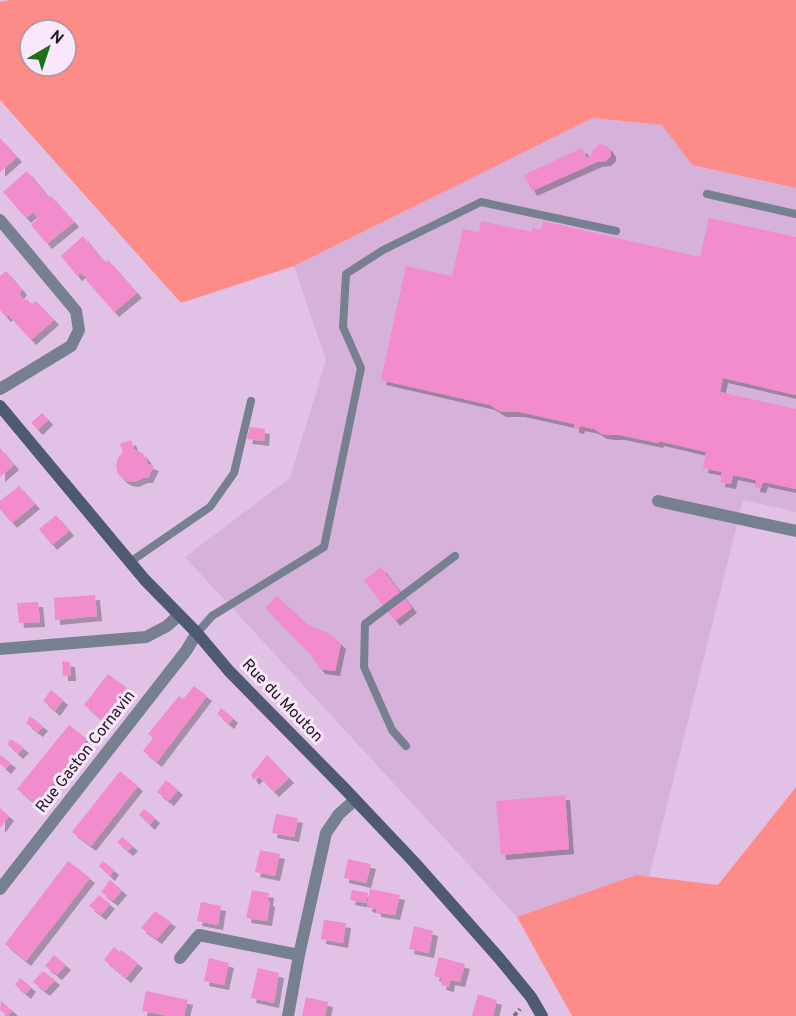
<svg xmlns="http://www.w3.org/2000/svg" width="796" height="1016" font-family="Overpass,sans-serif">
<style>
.built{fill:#d6b2da}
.green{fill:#fd8b88;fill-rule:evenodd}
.building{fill:#f28ccc;filter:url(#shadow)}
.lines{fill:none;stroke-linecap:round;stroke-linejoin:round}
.path{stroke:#826c85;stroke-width:4;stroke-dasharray:4.5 3;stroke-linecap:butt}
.lane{stroke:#778090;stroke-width:8}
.street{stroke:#778090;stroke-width:12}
.secondary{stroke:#4e5a72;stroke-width:12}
.labels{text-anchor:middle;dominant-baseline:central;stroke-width:6;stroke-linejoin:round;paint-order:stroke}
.street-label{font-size:16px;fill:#231825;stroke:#f9e8fb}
</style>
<defs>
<filter id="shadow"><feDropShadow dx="5" dy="5" stdDeviation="0" flood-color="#0004"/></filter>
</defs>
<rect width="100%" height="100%" fill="#e1c1e5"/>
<path class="built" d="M593,118L663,125L692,165L796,188V512L743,500L649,877L636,875L517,917L185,557L290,478L326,360L294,266Z"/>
<path class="green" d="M11,0H796V188L692,165L662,125L593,118L294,266L181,303L0,100V2ZM30,30H66V66H30Z
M796,787V1016H572L517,917L636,875L718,885Z"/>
<path class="building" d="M0,138L17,157L0,172Z
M600,144L607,146L611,152V156L606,161L597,162L532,191L524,175L582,148L587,158L591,156L592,151Z
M27,171L49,198L51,196L74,222L47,244L31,225L38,218L33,212L26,218L3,192Z
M709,218L796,237V395L723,378L720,392L796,409V489L763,482L761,488L755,487L756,480L733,475L731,484L720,482L722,472L703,468L706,452L659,441L658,443L620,435H610L602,434L594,429L580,426L579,429L574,428V424L520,412H501L490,405L381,380L406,266L452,276L463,229L479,232L481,221L532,232V228L541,230L543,221L700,257Z
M83,236L105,263L108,260L137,293L114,312L86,280L87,278L81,273L77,276L61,256Z
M6,271L22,290L19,294L25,301L27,299L32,304L36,301L54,320L31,340L8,315L6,317L0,310V276Z
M42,413L48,420L38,430L31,423Z
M250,427L265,429L264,441L247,439Z
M131,440L134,449L142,453L146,458L148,464L154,466L148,478H143L134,482L127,481L122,478L118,474L116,467L118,458L123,452L120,444Z
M0,448L14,465L0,477Z
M19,486L35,504L12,523L0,509V501Z
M56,515L69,531L52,545L39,529Z
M381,567L412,608L395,621L364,580Z
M95,595L97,616L55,620L54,598Z
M277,596L308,625L330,634L341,644L335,671L320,669L311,655L265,608Z
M38,602L40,622L19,623L17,603Z
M62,661L70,662L71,676H63Z
M108,674L127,688L102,720L84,705Z
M194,686L207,696L157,762L143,751L153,738L148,734L179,696L183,699Z
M51,690L63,700L55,711L43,701Z
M221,708L233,718L229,724L217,714Z
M30,716L43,726L38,732L26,723Z
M69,725L87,739L36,804L17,789Z
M11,739L24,748L18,754L7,744Z
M0,755L11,763L6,769L0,764Z
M267,755L289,778L274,792L258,776L254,780L251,775Z
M120,771L138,786L91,846L72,832Z
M166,780L178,790L169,801L157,792Z
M565,795L569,849L501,855L496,801Z
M0,808L9,816L0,828Z
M144,809L155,818L150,825L139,815Z
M276,814L298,818L294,837L272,833Z
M122,837L133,846L128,851L117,842Z
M260,850L280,854L275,876L255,872Z
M348,859L371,864L366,883L344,878Z
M68,861L90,878L26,961L5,944Z
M103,861L114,870L110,876L99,866Z
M110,880L122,890L113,901L101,892Z
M370,889L400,895L395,915L376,912V909L367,907Z
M252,890L269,893L268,901L270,902L267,921L246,918Z
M352,890L368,893L366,903L350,900Z
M99,895L110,904L101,915L89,906Z
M201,902L221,906L218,925L197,921Z
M155,911L171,922L157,939L141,928Z
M324,920L346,923L343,943L321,939Z
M414,926L433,931L429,953L409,949Z
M114,947L120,952L121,950L138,963L126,978L104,960Z
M54,955L66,965L57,975L45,966Z
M439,957L465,964L460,982L450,980L449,987L441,985L442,978L434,976Z
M209,958L229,963L224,985L204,981Z
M258,968L279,973L274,1003L251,998Z
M43,971L55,980L45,991L33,982Z
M20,978L31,987L26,994L15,985Z
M146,991L188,1000L184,1016H169L142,1011Z
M478,994L497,1000L493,1016H472Z
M306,997L328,1002L325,1016H302Z
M1,1001L13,1011L8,1016L0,1010Z"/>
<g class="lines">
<path class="path" d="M514,1016L520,1009"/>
<path class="lane" d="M707,194L796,214
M130,562L210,507L234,473L251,401
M197,633L212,616L324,547L361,368L343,327L346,274L383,250L481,202L616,231
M406,746L392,730L364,667L365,624L455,556"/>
<path class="street" d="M0,220L76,311L79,330L71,346L0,389
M658,501L796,531
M0,649L146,637L167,626L179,615
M0,889L186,651L197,633
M180,958L199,935L299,955
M288,1016L299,955L326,833L339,814L355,800"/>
<path class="secondary" d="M0,406L145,580L197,633L229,671L344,788L414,862L499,958L531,997L542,1016"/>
</g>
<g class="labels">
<g class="street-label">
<text transform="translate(282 701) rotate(46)">Rue du Mouton</text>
<text transform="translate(86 752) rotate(-52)">Rue Gaston Cornavin</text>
</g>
</g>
<g transform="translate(48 48) rotate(39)"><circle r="28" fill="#f9e8fb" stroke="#a395a5" stroke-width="1.5"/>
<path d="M0-4.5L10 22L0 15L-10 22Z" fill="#1b7019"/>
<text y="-9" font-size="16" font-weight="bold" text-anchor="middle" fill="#231825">N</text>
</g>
</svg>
